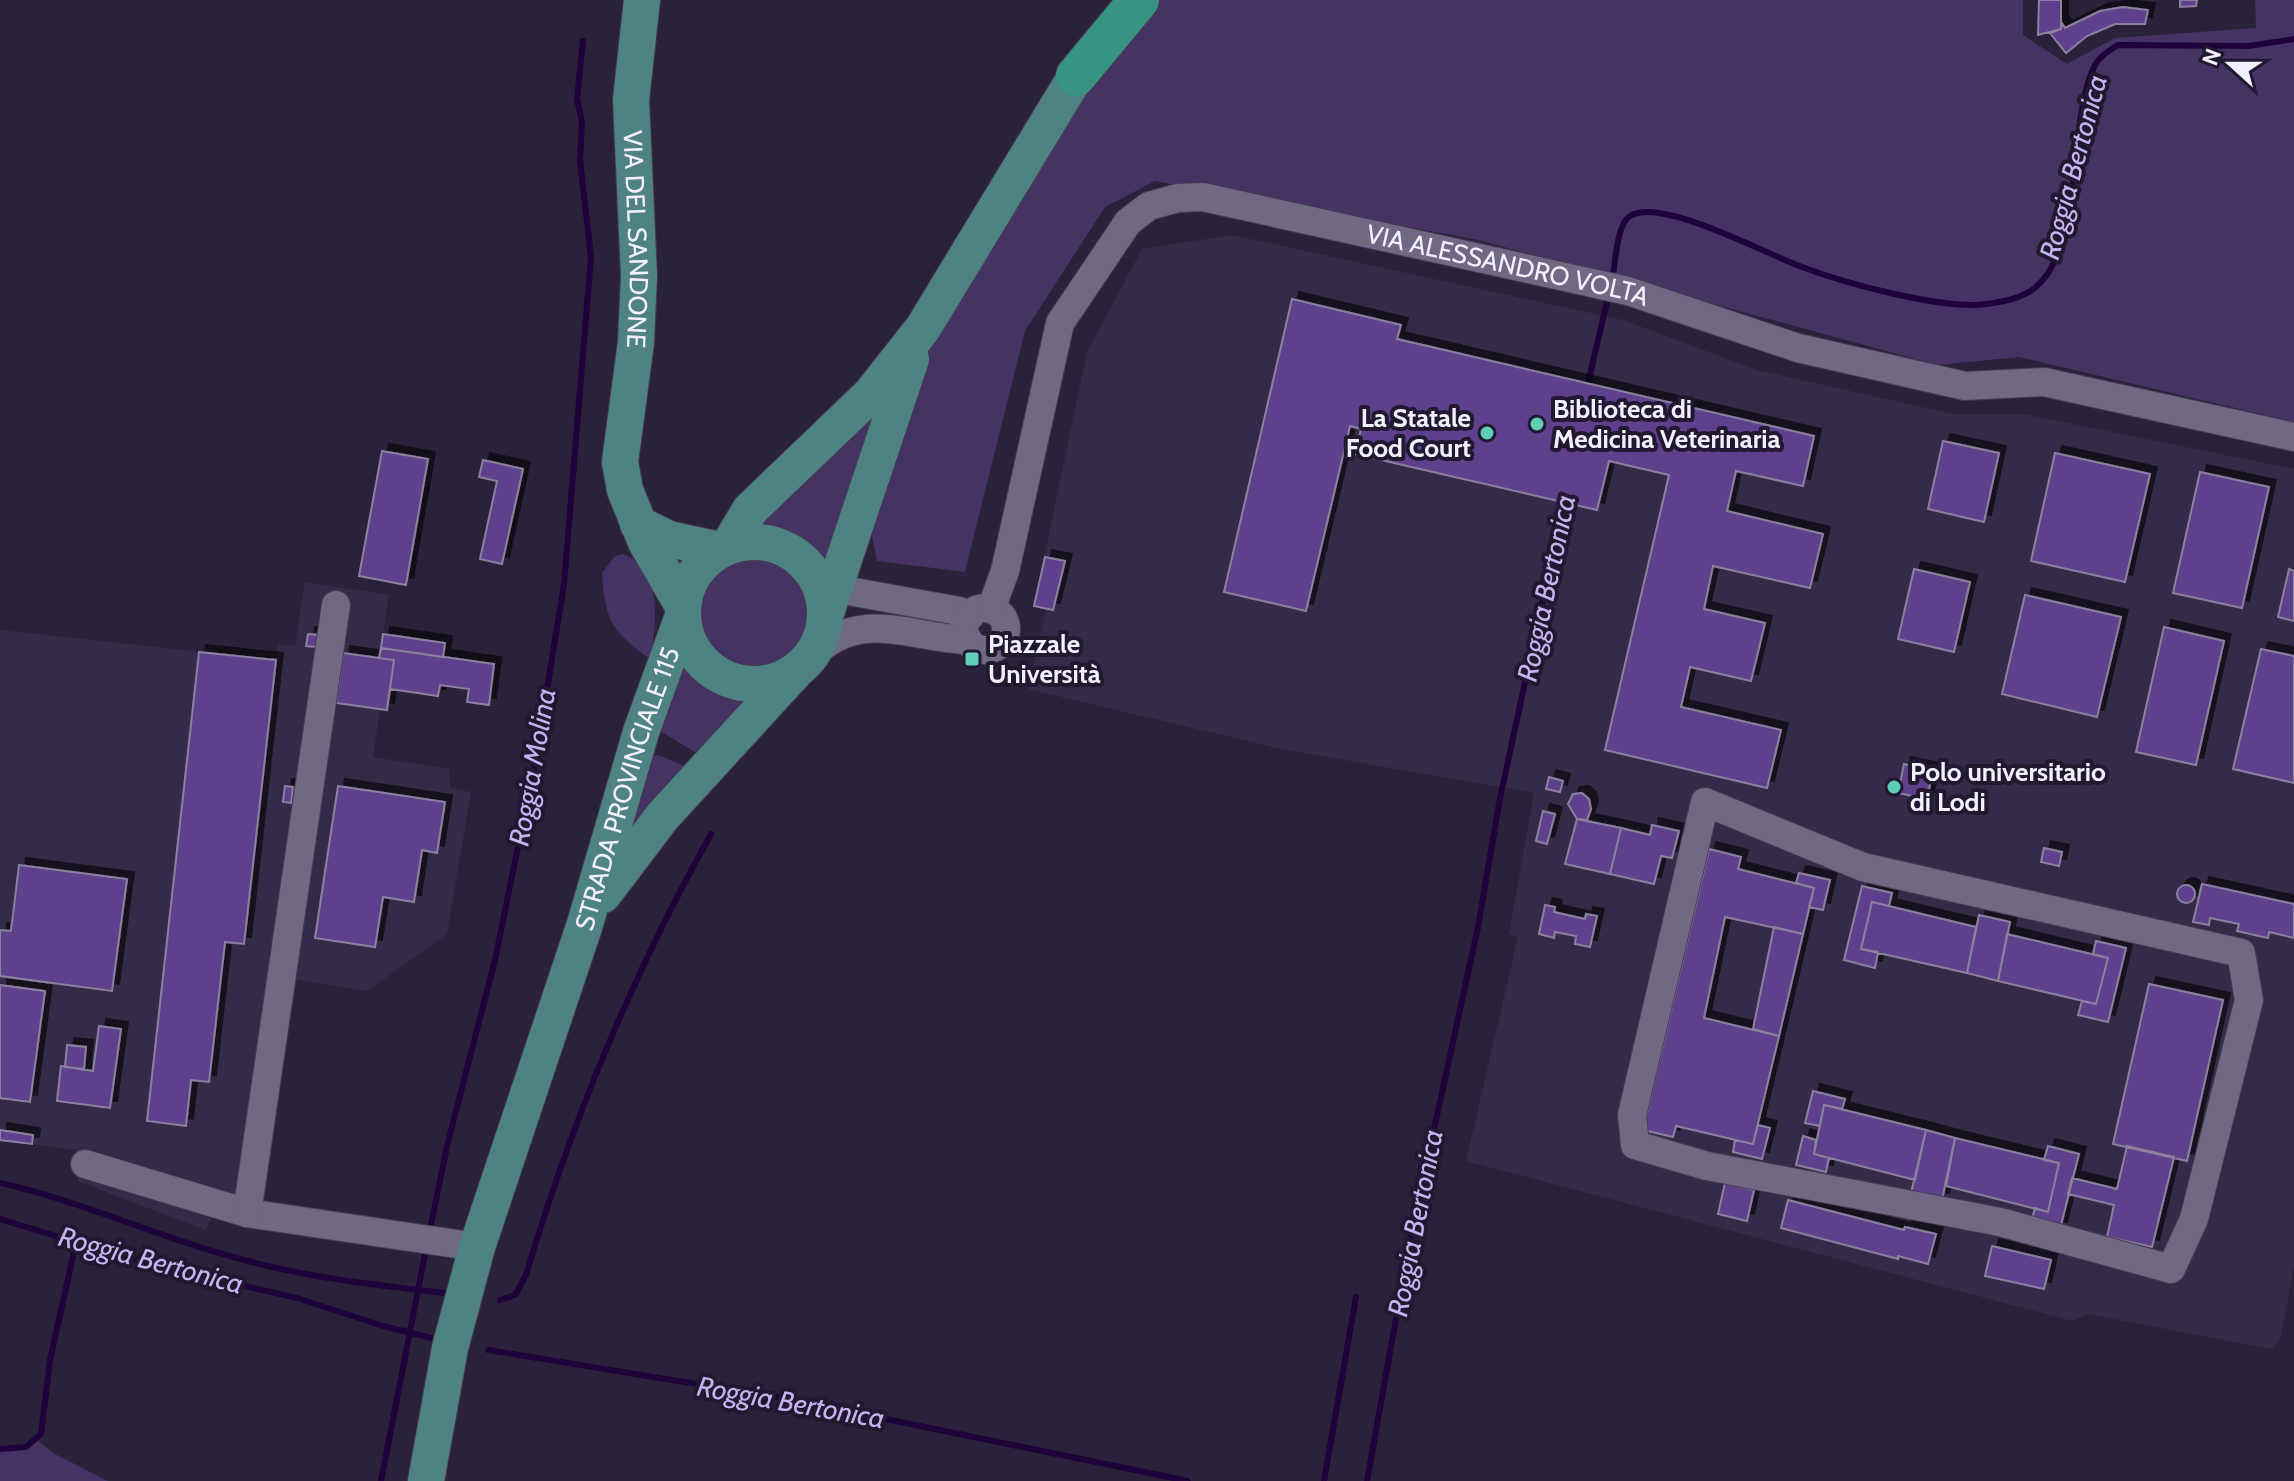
<svg xmlns="http://www.w3.org/2000/svg" width="2294" height="1481" font-family="Cabin,sans-serif">
<style>
.built{fill:#352b49}
.green{fill:#453363}
.lines{fill:none;stroke-linecap:round;stroke-linejoin:round}
.stream{stroke:#1d033a;stroke-width:6}
.building{fill:#5e418d;stroke:#8a819e;stroke-width:2;filter:url(#shadow)}
.minor-casing{stroke:#443d51;stroke-width:30}
.major-casing{stroke:#443d51;stroke-width:38}
.highway-casing{stroke:#443d51;stroke-width:42}
.minor{stroke:#716884;stroke-width:28}
.major{stroke:#4f8283;stroke-width:36}
.highway{stroke:#399382;stroke-width:40}
.poi-dot{fill:#5eceb8;stroke:#211930;stroke-width:3}
.labels{text-anchor:middle;dominant-baseline:central;stroke-width:8;stroke-linejoin:round;paint-order:stroke}
.street-label{font-size:26px;fill:#f3f0fd;stroke:#211930}
.poi-label{font-size:26px;font-weight:bold;fill:#f3f0fd;stroke:#211930;text-anchor:start}
.water-label{font-size:28px;font-style:italic;fill:#c7b2f2;stroke:#211930}
</style>
<defs>
<filter id="shadow"><feDropShadow dx="7" dy="-7" stdDeviation="0" flood-color="#0009"/></filter>
</defs>
<rect width="100%" height="100%" fill="#2a223a"/>
<path class="built" d="M1232,235L1623,320L1757,370L1953,414H2024L2294,469V1268L2280,1340L2271,1349L2088,1314L2073,1321L1466,1161L1518,937L1509,934L1534,793L1281,749L1028,689L1046,609L1034,606L1087,352L1142,249Z
M305,582L389,595L379,658L394,660L387,710L380,709L373,757L449,769L450,788L471,792L447,934L367,991L293,979L258,1226L216,1213L205,1230L78,1181L76,1150L0,1140V630L275,660L278,645L295,646Z"/>
<path class="green" d="M1157,0H2023V35L2067,64L2115,38L2256,28L2255,0H2294V422L2019,357L1938,365L1474,239L1155,181L1105,207L1025,331L965,572L877,561L869,520L933,328L1076,95Z
M881,399L828,565C810,541 789,525 759,524Z
M693 612a60 60 0 1 1 120 0a60 60 0 1 1-120 0Z
M623,554C663,568 657,625 650,659C611,631 605,620 602,573L615,556Z
M677,658C703,692 715,687 749,699L698,754L660,731Z
M658,755L685,766L615,857L647,758Z
M37,1440L53,1453L108,1481H0V1449L26,1447Z"/>
<g class="lines">
<path class="stream" d="M1612,279C1616,263 1616,225 1630,216C1660,196 1768,255 1802,267C1844,283 1943,310 1986,304C2003,302 2024,298 2037,286C2085,243 2067,119 2095,65C2100,56 2109,51 2118,45L2248,46L2294,39
M1586,392L1609,293
M0,1183C86,1202 166,1241 252,1262C316,1279 385,1286 452,1294
M0,1219L149,1264L297,1298L383,1326L440,1340
M429,1234L448,1142L495,960L536,758L564,584L591,257L580,160L582,122L577,99L583,41
M500,1300L515,1295L526,1275C572,1120 632,975 711,834
M488,1350L789,1399L1188,1481
M0,1449L26,1447L41,1434L50,1360L76,1243
M381,1481L426,1249
M1324,1481L1356,1297
M1367,1481L1411,1235L1478,927L1500,798L1565,497"/>
</g>
<path class="building" d="M2039,0H2061V29L2038,35Z
M2180,0H2197L2196,6L2180,7Z
M2123,7L2148,10L2145,24H2115L2087,36L2066,53L2050,33L2061,29V22L2065,28L2100,11Z
M1292,299L1401,325L1397,339L1814,436L1803,486L1736,471L1727,511L1823,534L1810,588L1713,566L1704,609L1765,623L1751,681L1690,667L1681,707L1781,730L1767,788L1605,750L1669,475L1609,461L1597,510L1355,454L1361,429L1350,426L1306,611L1224,592Z
M1943,441L1999,453L1984,522L1928,509Z
M382,451L428,459L406,585L359,576Z
M2055,453L2150,474L2125,582L2031,561Z
M483,460L523,469L502,564L480,559L497,481L479,477Z
M2200,472L2269,487L2242,608L2173,593Z
M1045,557L1065,561L1053,610L1034,606Z
M1914,569L1970,582L1954,652L1898,639Z
M2289,569L2294,571V621L2278,617Z
M2025,595L2121,617L2097,717L2002,694Z
M2164,627L2224,641L2196,765L2136,752Z
M308,634L319,635L317,647L306,646Z
M383,634L445,643L443,657L381,648Z
M381,648L494,664L489,705L467,702L469,689L440,685L438,696L390,689L394,660L379,658Z
M2261,649L2294,656V783L2233,769Z
M199,652L276,660L244,944L225,942L209,1082L191,1080L186,1126L147,1121Z
M343,653L394,660L387,710L336,703Z
M1904,764L1933,770L1927,799L1898,793Z
M1549,777L1563,781L1560,792L1546,789Z
M285,786L293,787L291,803L283,802Z
M338,786L445,802L437,853L422,850L414,902L383,897L375,947L315,938Z
M1582,793L1589,799L1591,809L1587,820L1577,819L1568,804L1573,794Z
M1543,811L1555,814L1547,844L1536,841Z
M1577,819L1621,828L1610,874L1565,864Z
M1652,825L1679,831L1672,858L1661,856L1654,884L1610,874L1621,828L1650,835Z
M2044,848L2062,852L2059,866L2041,862Z
M1709,849L1741,857L1738,869L1814,888L1803,934L1725,917L1704,1018L1779,1036L1753,1144L1676,1126L1673,1137L1643,1130Z
M19,865L127,879L112,991L0,976V930L11,931Z
M1799,873L1830,880L1823,910L1809,907L1814,888L1796,883Z
M2202,884L2294,904V938L2269,932L2268,938L2237,931L2239,924L2210,918L2209,925L2193,922Z
M2177 894a9 9 0 1 1 18 0a9 9 0 1 1-18 0Z
M1862,886L1892,893L1889,906L1872,902L1861,949L1878,952L1875,968L1844,960Z
M1872,902L1976,927L1967,973L1861,949Z
M1545,905L1555,907L1554,912L1585,919L1586,914L1597,916L1590,947L1575,944L1576,936L1555,932L1554,938L1539,934Z
M1979,915L2010,922L1998,981L1967,973Z
M1774,927L1803,934L1779,1036L1753,1029Z
M2007,934L2108,958L2096,1004L1998,981Z
M2096,941L2126,948L2108,1022L2078,1015L2082,1001L2096,1004L2108,958L2093,954Z
M2149,984L2223,1000L2187,1161L2113,1144Z
M0,985L45,991L30,1102L0,1098Z
M99,1026L121,1029L110,1108L57,1101L61,1066L93,1071Z
M67,1045L86,1047L84,1069L65,1067Z
M1813,1091L1845,1099L1842,1109L1824,1105L1820,1126L1805,1123Z
M1824,1105L1926,1130L1915,1180L1814,1154Z
M1758,1125L1770,1128L1762,1159L1733,1152L1735,1140L1753,1144Z
M0,1130L33,1135L32,1144L0,1140Z
M1926,1130L1955,1138L1942,1200L1911,1193Z
M1803,1136L1816,1140L1814,1154L1829,1158L1826,1172L1796,1165Z
M1955,1138L2059,1163L2048,1212L1946,1186Z
M2048,1146L2079,1154L2060,1229L2031,1222L2035,1208L2048,1212L2059,1163L2044,1160Z
M2127,1146L2174,1157L2152,1247L2107,1237L2114,1205L2068,1194L2072,1178L2117,1189Z
M1725,1183L1754,1190L1747,1221L1718,1214Z
M1788,1200L1904,1230L1905,1227L1936,1234L1928,1264L1898,1256V1259L1781,1228Z
M1992,1246L2051,1260L2044,1289L1985,1276Z"/>
<g class="lines">
<g class="minor-casing">
<g id="minor">
<path d="M815,576L843,590L959,611L970,616"/>
<circle cx="985" cy="629" r="21"/>
<path id="s1" d="M991,609L1005,571L1060,323L1128,222L1149,206L1178,198L1203,197L1628,291L1798,348L1965,386L2044,382L2294,437"/>
<path d="M812,656C860,607 909,638 968,640"/>
<path d="M1705,802L1863,867L2241,953L2249,1000L2194,1219L2171,1269L2000,1222L1707,1166L1635,1145L1632,1115Z"/>
<path d="M85,1164L247,1213L477,1247"/>
<path d="M247,1213L336,605"/>
</g>
</g>
<g class="major-casing">
<g id="major">
<path id="s2" d="M642,0L631,100L639,276L636,342L620,462L625,490L646,542L683,606"/>
<path d="M638,524L669,539L720,550"/>
<circle cx="754" cy="613" r="71"/>
<path d="M729,545L750,510L871,394L923,328L1076,76"/>
<path d="M826,613L911,359"/>
<path d="M603,895L662,817L793,674"/>
<path id="s3" d="M426,1481L450,1348L477,1247L585,924L641,732L682,619"/>
</g>
</g>
<g class="highway-casing">
<path id="highway" d="M1076,76L1139,0"/>
</g>
<use href="#minor" class="minor"/>
<use href="#major" class="major"/>
<use href="#highway" class="highway"/>
</g>
<g class="poi-dot">
<circle cx="1537" cy="424" r="8"/>
<circle cx="1487" cy="433" r="8"/>
<rect x="964" y="651" width="16" height="16" rx="4"/>
<circle cx="1894" cy="787" r="8"/>
</g>
<g class="labels">
<g class="street-label">
<text stroke="none"><textPath href="#s2" startOffset="240">VIA DEL SANDONE</textPath></text>
<text stroke="none"><textPath href="#s1" startOffset="810">VIA ALESSANDRO VOLTA</textPath></text>
<text stroke="none"><textPath href="#s3" startOffset="722">STRADA PROVINCIALE 115</textPath></text>
</g>
<g class="poi-label">
<text x="1553" y="409">Biblioteca di<tspan x="1553" dy="30">Medicina Veterinaria</tspan></text>
<text x="1471" y="418" text-anchor="end">La Statale<tspan x="1471" dy="30">Food Court</tspan></text>
<text x="988" y="644">Piazzale<tspan x="988" dy="30">Università</tspan></text>
<text x="1910" y="772">Polo universitario<tspan x="1910" dy="30">di Lodi</tspan></text>
</g>
<g class="water-label">
<text transform="translate(2073 167) rotate(-75)">Roggia Bertonica</text>
<text transform="translate(1546 588) rotate(-78)">Roggia Bertonica</text>
<text transform="translate(532 767) rotate(-80)">Roggia Molina</text>
<text transform="translate(1415 1223) rotate(-79)">Roggia Bertonica</text>
<text transform="translate(151 1260) rotate(15)">Roggia Bertonica</text>
<text transform="translate(791 1402) rotate(10)">Roggia Bertonica</text>
</g>
</g>
<g transform="translate(2230 64) rotate(291)" stroke="#211930" stroke-width="6" paint-order="stroke">
<path d="M0-6L14 30L0 20L-14 30Z" fill="#f3f0fd"/>
<text y="-12" font-size="22" font-weight="bold" text-anchor="middle" fill="#f3f0fd">N</text>
</g>
</svg>
